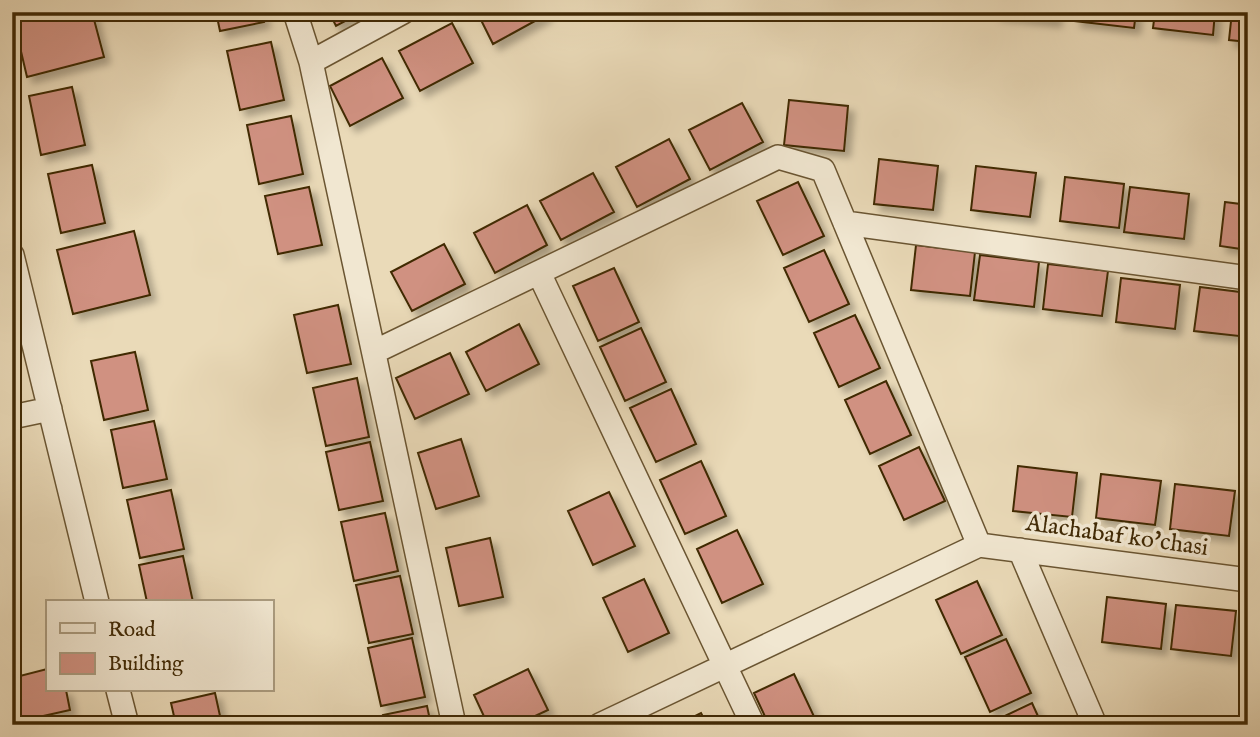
<svg xmlns="http://www.w3.org/2000/svg" width="1260" height="737" font-family="'IM FELL English',serif">
<style>
.building{fill:#d09181;stroke:#402905;stroke-width:2;filter:url(#shadow)}
.lines{fill:none;stroke-linecap:round;stroke-linejoin:round}
.street-casing{stroke:#6a5532;stroke-width:26}
.street{stroke:#f1e7d1;stroke-width:23}
.labels{text-anchor:middle;dominant-baseline:central;stroke-width:7;stroke-linejoin:round;paint-order:stroke}
.street-label{font-size:24px;fill:#402905;stroke:#f1e7d1}
</style>
<defs>
<filter id="shadow"><feDropShadow dx="6" dy="6" stdDeviation="3.5" flood-color="#0004"/></filter>
</defs>
<rect width="100%" height="100%" fill="#eadab8"/>
<filter id="stains"><feTurbulence type="fractalNoise" baseFrequency=".00286" numOctaves="4"/><feColorMatrix values="0 0 0 0 .2 0 0 0 0 .09 0 0 0 0 .02 0 0 0 .5 -.17"/></filter>
<radialGradient id="worn" r=".72"><stop offset=".6" stop-color="#630" stop-opacity="0"/><stop offset="1" stop-color="#630" stop-opacity=".3"/></radialGradient>
<path class="building" d="M92,12L104,57L27,77L12,13Z
M216,12H262L264,22L220,31Z
M329,12H362L336,26Z
M477,12H545L546,15L493,44Z
M995,12H1056L1055,21L995,14Z
M1076,12H1136L1134,28L1075,21Z
M1155,12H1215L1213,35L1153,28Z
M1232,12H1248V42L1229,40Z
M452,23L473,63L420,91L399,51Z
M271,42L284,100L240,110L227,51Z
M382,58L403,98L350,126L330,86Z
M72,87L85,145L41,155L29,96Z
M789,100L848,106L844,151L784,145Z
M742,103L763,142L710,170L689,130Z
M291,116L303,174L259,184L247,125Z
M669,139L690,179L637,207L616,167Z
M879,159L938,166L933,210L874,204Z
M92,165L105,223L61,233L48,174Z
M976,166L1036,173L1030,217L971,210Z
M593,173L614,212L561,240L540,201Z
M1065,177L1124,184L1119,228L1060,221Z
M798,182L824,236L783,255L757,201Z
M309,187L322,245L278,254L265,196Z
M1130,187L1189,194L1184,239L1124,232Z
M1225,202L1248,205V250L1220,246Z
M527,205L547,245L495,273L474,233Z
M134,231L150,295L73,314L57,250Z
M444,244L465,284L412,311L391,272Z
M916,245L975,252L970,296L911,290Z
M824,250L849,304L809,322L784,268Z
M980,255L1039,262L1034,307L974,300Z
M1048,264L1108,271L1102,316L1043,309Z
M614,268L639,322L598,341L573,286Z
M1121,278L1180,285L1175,329L1116,322Z
M1200,287L1248,293V337L1194,331Z
M338,305L351,364L307,373L294,315Z
M855,315L880,368L839,387L814,333Z
M519,324L539,364L486,391L466,352Z
M641,328L666,382L625,401L600,347Z
M135,352L148,410L104,420L91,361Z
M450,353L469,394L415,419L396,378Z
M357,378L369,437L326,446L313,388Z
M886,381L911,435L870,454L845,400Z
M671,389L696,444L656,462L630,408Z
M154,421L167,479L123,488L111,430Z
M461,439L479,496L436,509L418,453Z
M370,442L383,501L339,510L326,452Z
M919,447L945,501L904,520L879,466Z
M701,461L726,516L685,534L660,480Z
M1018,466L1077,473L1072,517L1013,511Z
M1101,474L1161,481L1155,525L1096,518Z
M1175,484L1235,491L1229,536L1170,529Z
M171,490L184,549L140,558L127,500Z
M609,492L635,546L593,565L568,511Z
M385,513L398,571L354,581L341,522Z
M737,530L763,584L722,603L697,549Z
M490,538L503,597L459,606L446,548Z
M183,556L193,602H147L139,565Z
M400,576L413,634L369,643L356,585Z
M644,579L669,633L628,652L603,598Z
M977,581L1002,635L961,654L936,600Z
M1107,597L1166,604L1161,649L1102,642Z
M1176,605L1236,611L1231,656L1171,649Z
M412,638L425,697L381,706L368,648Z
M1006,639L1031,693L990,712L965,657Z
M47,669V690H66L70,710L12,723V678Z
M528,669L548,710L516,725H488L474,695Z
M794,674L818,725H769L754,693Z
M215,693L222,725H176L171,703Z
M1032,703L1042,725H993L992,722Z
M427,706L431,725H385L383,715Z
M701,713L707,725H677Z"/>
<g class="lines">
<g class="street-casing">
<path id="street" d="M295,12L311,62L454,725
M311,62L403,12
M845,223L1248,278
M12,255L97,602
M539,273L753,725
M374,352L778,157L823,170L979,545
M12,417L50,409
M979,545L1248,580
M1020,550L1095,725
M118,690L127,725
M600,725L979,545"/>
</g>
<use href="#street" class="street"/>
</g>
<g class="labels">
<g class="street-label">
<text transform="translate(1117 536) rotate(8)">Alachabaf ko'chasi</text>
</g>
</g>
<rect width="1260" height="737" fill="none" stroke="#eadab8" stroke-width="42"/>
<rect x="14" y="14" width="1232" height="709" fill="none" stroke="#402905" stroke-width="3.5"/>
<rect x="21" y="21" width="1218" height="695" fill="none" stroke="#402905" stroke-width="2"/>
<rect x="46" y="600" width="228" height="91" fill="#f1e7d1" stroke="#aa9b7f" stroke-width="2"/>
<rect x="60" y="623" width="35" height="10" fill="#f1e7d1" stroke="#aa9b7f" stroke-width="2"/>
<text x="108" y="636" font-size="21" fill="#402905">Road</text>
<rect x="60" y="653" width="35" height="21" fill="#d09181" stroke="#aa9b7f" stroke-width="2"/>
<text x="108" y="670" font-size="21" fill="#402905">Building</text>
<rect width="100%" height="100%" filter="url(#stains)"/>
<rect width="100%" height="100%" fill="url(#worn)"/>
</svg>
